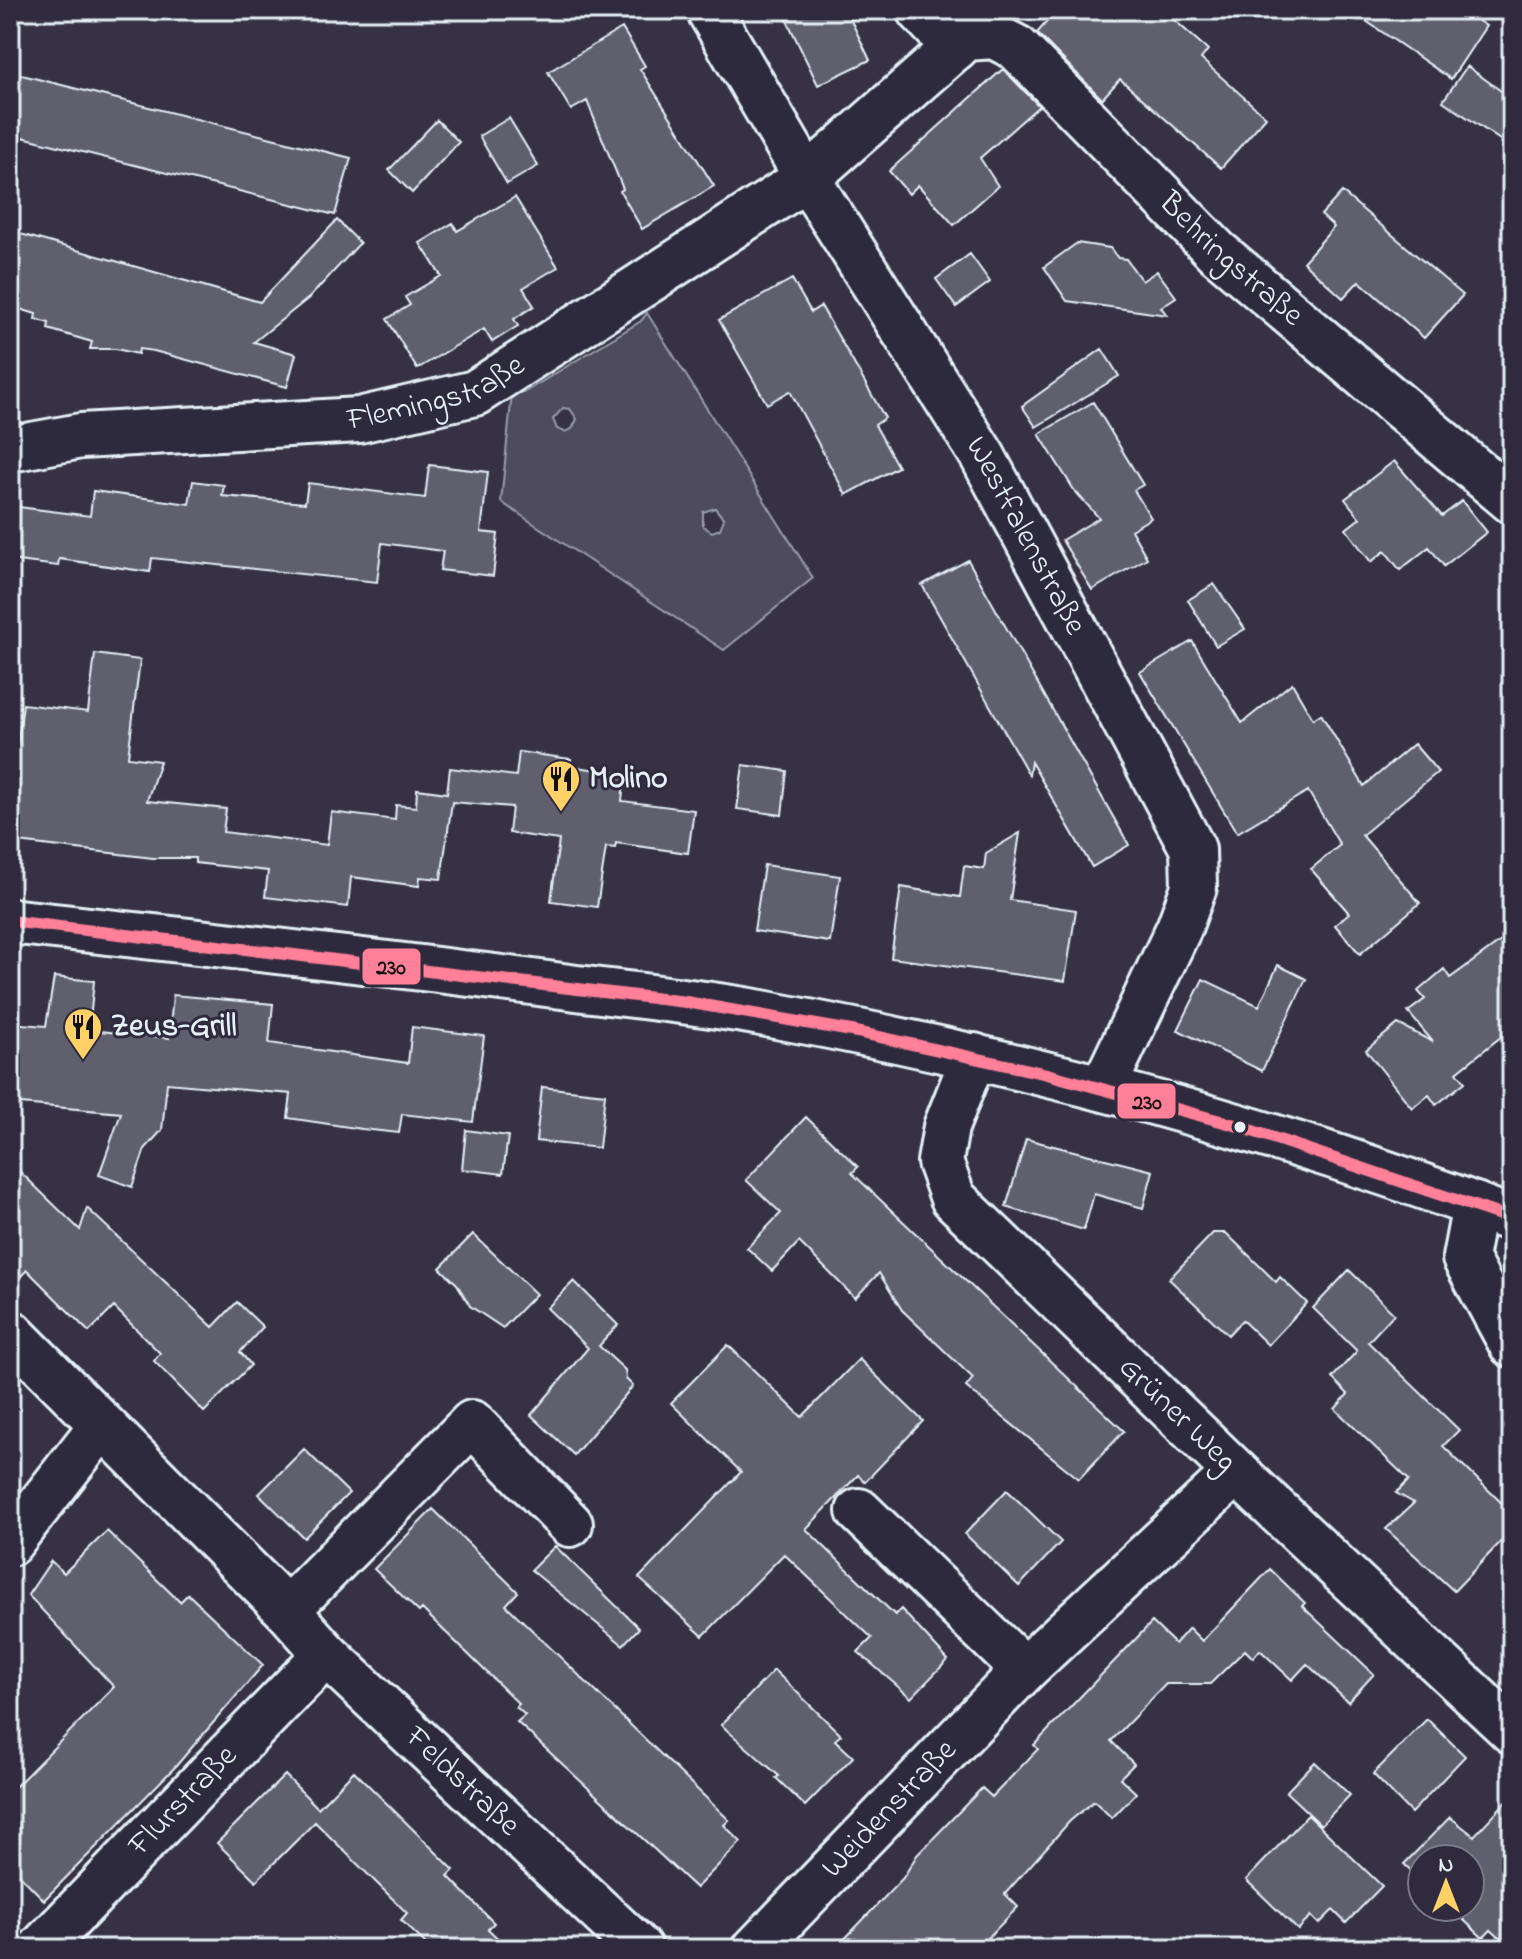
<svg xmlns="http://www.w3.org/2000/svg" width="1522" height="1959" font-family="'Indie Flower',sans-serif">
<style>
.green{fill:#4d4b5c;stroke:#9a9eaa;stroke-width:2;fill-rule:evenodd}
.building{fill:#605e6e;stroke:#e8f1f8;stroke-width:2}
.lines{fill:none;stroke-linecap:round;stroke-linejoin:round}
.minor-casing{stroke:#e8f1f8;stroke-width:50}
.major-casing{stroke:#e8f1f8;stroke-width:50}
.minor{stroke:#2f2a3d;stroke-width:44}
.major{stroke:#2f2a3d;stroke-width:44}
.bus-1-casing{stroke:#2f2a3d;stroke-width:18}
.bus-1{stroke:#ff8098;stroke-width:12}
.bus-dot{fill:#e8f1f8;stroke:#2f2a3d;stroke-width:3}
.labels{text-anchor:middle;dominant-baseline:central;stroke-width:6;stroke-linejoin:round;paint-order:stroke}
.street-label{font-size:32px;fill:#e8f1f8;stroke:#2f2a3d}
.poi-label{font-size:32px;font-weight:bold;fill:#e8f1f8;stroke:#2f2a3d;text-anchor:start}
.line-badge{stroke:#2f2a3d;stroke-width:3}
.pale-badge-label{font-size:22px;text-anchor:middle;font-weight:bold;fill:#111}
</style>
<rect width="100%" height="100%" fill="#363244"/>
<filter id="ink" filterUnits="userSpaceOnUse"><feTurbulence type="fractalNoise" baseFrequency=".0125" numOctaves="2"/><feDisplacementMap in="SourceGraphic" scale="16" xChannelSelector="R" yChannelSelector="G"/><feConvolveMatrix kernelMatrix="1 2 1 2 8 2 1 2 1" color-interpolation-filters="sRGB"/></filter>
<g filter="url(#ink)">
<path class="green" d="M647,313L813,578L724,650L501,502L512,393H523L641,321ZM563,408L570,409L577,419L572,429L565,432L557,429L553,419ZM715,508L724,519L720,529L712,532L703,526V512Z"/>
<path class="building" d="M782,10H846L870,60L818,85Z
M1057,10H1163L1208,50L1201,59L1266,117L1221,168L1120,79L1102,99L1037,33Z
M1350,10H1462L1486,26L1451,79Z
M622,28L645,66L640,69L714,186L642,229L620,191L623,189L587,101L571,110L548,72Z
M1467,66L1512,99V148L1443,101Z
M1003,69L1039,106L980,158L998,186L954,225L918,185L909,194L889,171Z
M10,72L351,158L335,215L10,134Z
M509,118L538,166L507,184L479,136Z
M437,120L459,142L412,193L389,170Z
M1342,192L1463,295L1424,338L1359,281L1343,298L1303,262L1334,227L1321,215Z
M515,197L558,267L523,288L534,306L514,319L518,326L492,342L484,329L417,369L387,319L410,305L405,297L441,276L420,243L453,223L457,231Z
M337,220L360,243L310,297L254,342L296,354L287,387L154,351L139,349L138,354L116,349H90L92,342L48,329L49,323L35,319L36,314L10,306V231L260,302Z
M1077,243L1110,248L1118,258L1126,259L1142,281L1157,271L1176,297L1161,307L1167,315L1067,301L1044,267Z
M970,254L990,282L956,307L936,279Z
M792,279L811,312L821,306L885,418L875,425L898,467L846,495L790,391L767,404L719,320Z
M1102,349L1119,376L1036,427L1022,406Z
M1093,402L1143,485L1134,490L1151,518L1131,530L1147,558L1092,590L1062,540L1099,518L1074,490L1039,434Z
M1394,461L1442,516L1462,501L1487,532L1444,566L1429,547L1400,570L1385,551L1371,562L1346,529L1360,518L1345,499Z
M429,465L488,472L481,532L498,534L493,576L440,570L443,551L382,543L377,582L152,558L150,572L59,559L58,566L10,560V506L90,516L93,491L189,504L193,481L224,485L222,496L305,503L308,483L425,498Z
M968,560L1129,845L1092,867L1031,762L1029,775L922,585Z
M1214,584L1245,629L1216,646L1188,600Z
M1192,641L1242,723L1292,683L1313,719L1321,714L1364,786L1414,744L1438,772L1362,835L1420,903L1360,954L1335,925L1349,913L1311,869L1340,845L1308,791L1237,833L1140,672Z
M95,654L140,660L128,757L160,761L147,801L226,809L223,832L327,845L331,812L395,820L396,805L416,807L417,789L447,793L450,768L516,776L519,752L571,759L570,766L625,774L622,801L694,810L688,853L616,843L615,848L606,847L597,907L551,901L559,840L509,833L512,807L452,802L441,879L420,877L419,886L351,877L348,907L265,897L268,871L195,863V858H153L10,841V753L16,754L23,704L88,712Z
M743,765L787,771L782,815L737,809Z
M1020,833L1010,900L1076,910L1065,981L891,958L901,887L960,897L964,866L984,869L986,853Z
M764,865L840,876L830,942L754,931Z
M1512,933V1028L1457,1072L1465,1082L1436,1105L1429,1095L1412,1108L1366,1050L1398,1024L1433,1042L1408,1012L1425,999L1418,991L1444,969L1450,978Z
M1278,965L1306,979L1262,1071L1178,1030L1203,979L1259,1006Z
M54,977L94,981L89,1030L169,1038L173,995L273,1004L269,1043L408,1063L412,1027L484,1036L473,1122L402,1114L399,1133L362,1129L288,1118L291,1094L167,1083L162,1130L145,1149L132,1187L99,1175L121,1113L10,1103V1023L46,1026Z
M542,1087L605,1094L599,1148L536,1141Z
M806,1117L858,1167L852,1173L1124,1431L1079,1479L966,1387L973,1378L902,1310L879,1273L855,1298L799,1242L772,1271L747,1248L781,1213L746,1180Z
M466,1130L508,1136L503,1174L462,1169Z
M1026,1139L1153,1171L1143,1208L1094,1194L1084,1230L1006,1207Z
M10,1162L80,1230L87,1208L213,1327L237,1302L263,1327L240,1352L251,1365L204,1412L154,1361L160,1353L114,1307L89,1332L27,1270L10,1287Z
M1213,1233H1226L1276,1282L1280,1277L1307,1303L1268,1345L1242,1320L1228,1335L1169,1279Z
M473,1234L536,1294L503,1328L470,1306L457,1284L440,1268Z
M1349,1270L1394,1314L1368,1342L1459,1430L1443,1446L1512,1513V1530L1454,1591L1386,1529L1414,1503L1396,1493L1409,1480L1335,1409L1348,1394L1332,1378L1357,1351L1313,1308Z
M574,1281L618,1325L599,1346L625,1370L626,1379L633,1386L574,1455L531,1415L588,1348L547,1308Z
M728,1345L802,1417L859,1359L923,1421L865,1482L858,1475L806,1529L895,1615L901,1609L948,1660L911,1698L858,1652L872,1638L784,1554L703,1636L639,1578L741,1472L671,1403Z
M304,1449L349,1493L304,1538L259,1494Z
M1007,1490L1061,1542L1019,1586L965,1534Z
M433,1509L518,1592L506,1605L729,1820L724,1825L741,1842L696,1888L517,1722L525,1715L516,1707L519,1704L422,1609L419,1612L374,1569Z
M107,1531L180,1602L188,1594L263,1665L176,1766L44,1900L10,1865V1792L114,1687L28,1595L51,1561L64,1573Z
M555,1546L639,1628L623,1645L531,1570Z
M1270,1569L1305,1603L1302,1606L1374,1674L1348,1702L1307,1664L1292,1680L1260,1650L1253,1658L1245,1650L1210,1684H1166L1111,1741L1134,1764L1120,1778L1136,1793L1112,1818L1094,1801L1070,1821L1005,1894L1018,1907L977,1949H835L903,1878L917,1855L982,1788L992,1797L1038,1749L1034,1745L1152,1622L1175,1644L1189,1628L1202,1641Z
M774,1670L841,1735L835,1740L853,1757L805,1806L776,1778L779,1776L721,1725Z
M1427,1719L1465,1756L1411,1813L1373,1774Z
M1315,1762L1350,1795L1321,1825L1286,1792Z
M354,1771L454,1870L448,1876L494,1923L488,1929L509,1949H431L401,1920L407,1913L315,1822L256,1881L217,1843L285,1775L318,1808Z
M1512,1795V1949L1491,1930L1483,1938L1450,1907H1470V1859H1422V1881L1404,1864L1450,1817L1474,1836Z
M1308,1815L1382,1886L1346,1923L1333,1910L1319,1924L1311,1916L1298,1930L1246,1880Z"/>
<g class="lines">
<g class="minor-casing">
<g id="minor">
<path id="s1" d="M709,10L807,178L982,455L1193,849L1194,887L1179,928L1103,1088"/>
<path d="M920,10L955,48"/>
<path id="s2" d="M10,449L81,436L359,420L475,393L807,178L966,38L994,36L1017,48L1216,251L1512,501"/>
<path id="s3" d="M974,1056L946,1127L940,1162L953,1198L1236,1472L1512,1731"/>
<path d="M1475,1205L1465,1258L1512,1345"/>
<path id="s4" d="M10,1332L287,1610L326,1654L640,1949"/>
<path d="M859,1511L1024,1670"/>
<path d="M10,1543L102,1425"/>
<path d="M287,1610L472,1423L570,1524"/>
<path id="s5" d="M40,1949L326,1654"/>
<path id="s6" d="M755,1949L1024,1670L1236,1472"/>
</g>
</g>
<g class="major-casing">
<path id="major" d="M10,921C194,942 379,961 562,986C628,995 695,1001 761,1013C1017,1060 1269,1126 1512,1219"/>
</g>
<use href="#minor" class="minor"/>
<use href="#major" class="major"/>
<g class="bus-1-casing">
<path id="bus-1" d="M10,921L686,1002L857,1032L1047,1074L1235,1125L1512,1219"/>
</g>
<use href="#bus-1" class="bus-1"/>
</g>
</g>
<defs>
<g id="restaurant-pin" transform="scale(2)"><path d="M0 17L-7.5 6A9.5 9.5 0 1 1 7.5 6Z" fill="#ffd166" stroke="#2f2a3d"/><path d="M-5-6h1v4h1v-4h1v4h1v-4h1v5L-1.5 .5V6h-2V.5L-5-1ZM5-6V6H3V1.5H1.5Q1.5-4 5-6Z" fill="#111"/></g>
</defs>
<g fill-rule="evenodd">
<use href="#restaurant-pin" x="561" y="779"/>
<use href="#restaurant-pin" x="83" y="1027"/>
</g>
<circle class="bus-dot" cx="1240" cy="1127" r="7"/>
<g class="labels">
<g class="street-label">
<text stroke="none"><textPath href="#s2" startOffset="1432">Behringstraße</textPath></text>
<text stroke="none"><textPath href="#s2" startOffset="432">Flemingstraße</textPath></text>
<text stroke="none"><textPath href="#s1" startOffset="614">Westfalenstraße</textPath></text>
<text stroke="none"><textPath href="#s3" startOffset="462">Grüner Weg</textPath></text>
<text stroke="none"><textPath href="#s4" startOffset="638">Feldstraße</textPath></text>
<text stroke="none"><textPath href="#s5" startOffset="206">Flurstraße</textPath></text>
<text stroke="none"><textPath href="#s6" startOffset="194">Weidenstraße</textPath></text>
</g>
<g class="poi-label">
<text x="589" y="779">Molino</text>
<text x="111" y="1027">Zeus-Grill</text>
</g>
</g>
<g class="line-badge">
<rect x="361" y="947" width="61" height="39" rx="8" fill="#ff8098"/>
<rect x="1116" y="1082" width="61" height="38" rx="8" fill="#ff8098"/>
</g>
<g class="pale-badge-label">
<text x="391" y="974">230</text>
<text x="1147" y="1109">230</text>
</g>
<rect width="1522" height="1959" fill="none" stroke="#2f2a3d" stroke-width="40"/>
<rect x="20" y="20" width="1482" height="1919" fill="none" stroke="#e8f1f8" stroke-width="3" filter="url(#ink)"/>
<g transform="translate(1446 1883)"><circle r="38" fill="#2f2a3d" stroke="#797a88" stroke-width="2"/>
<path d="M0-6L14 30L0 20L-14 30Z" fill="#ffd166"/>
<text y="-12" font-size="22" font-weight="bold" text-anchor="middle" fill="#e8f1f8">N</text>
</g>
</svg>
